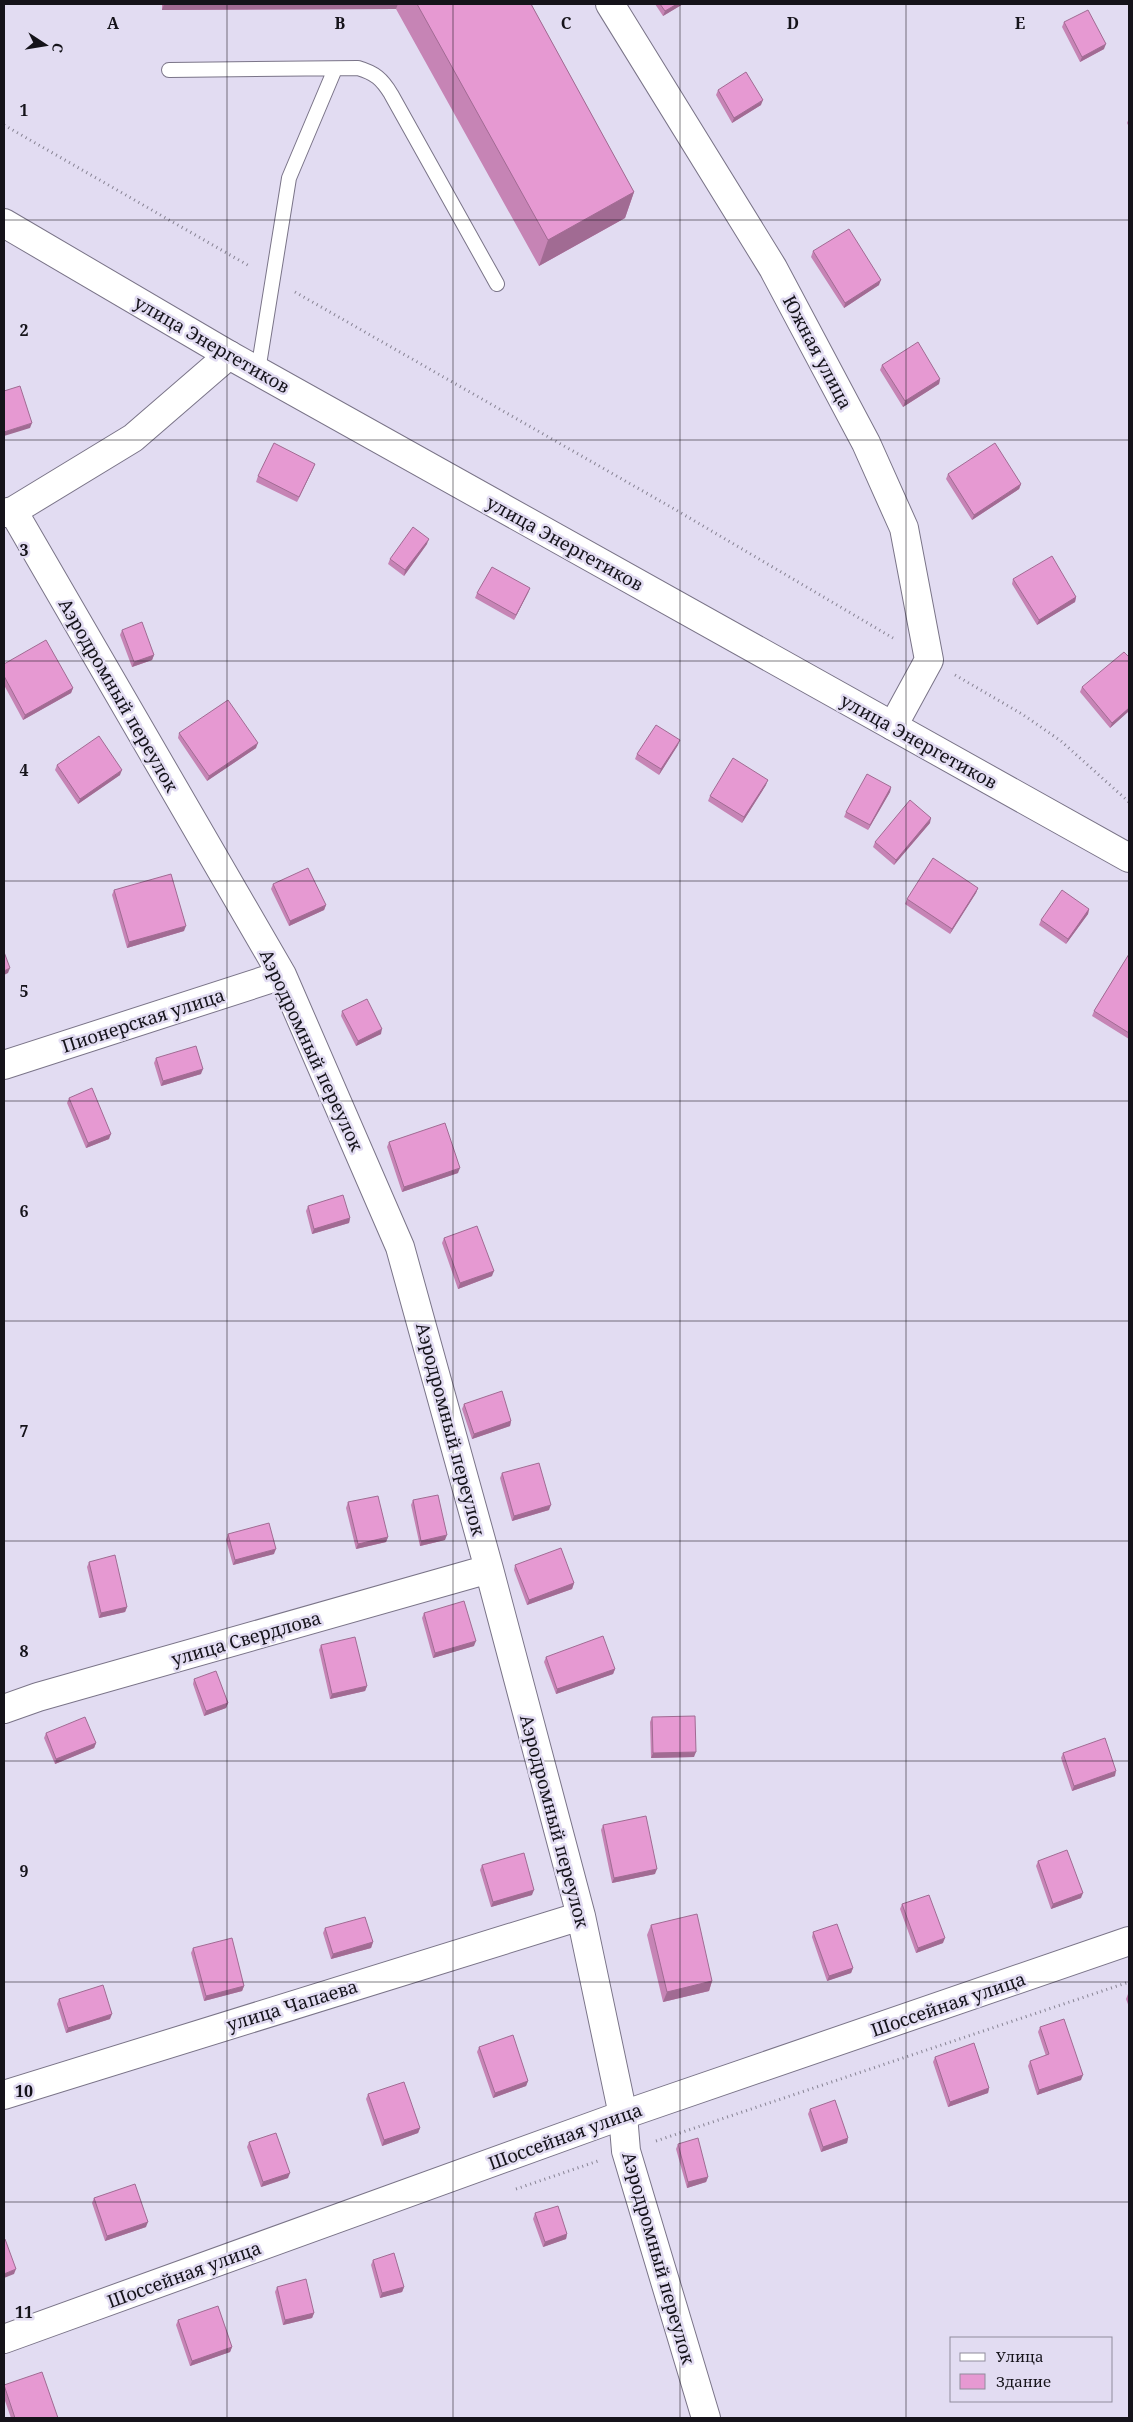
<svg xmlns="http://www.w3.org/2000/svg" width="1133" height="2422" font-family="'Noto Serif',serif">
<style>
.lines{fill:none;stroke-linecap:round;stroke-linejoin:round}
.lane-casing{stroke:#7a7488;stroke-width:16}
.street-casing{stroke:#7a7488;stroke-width:30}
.secondary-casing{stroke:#7a7488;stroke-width:30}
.path{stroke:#878393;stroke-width:3;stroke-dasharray:1 4;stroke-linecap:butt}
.lane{stroke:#fff;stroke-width:14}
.street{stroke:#fff;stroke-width:28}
.secondary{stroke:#fff;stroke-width:28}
.wall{fill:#c684b5}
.shaded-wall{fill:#a16b93}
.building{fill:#e699d2;stroke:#a16b93}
.grid{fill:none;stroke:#15131a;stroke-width:1;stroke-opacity:0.55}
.labels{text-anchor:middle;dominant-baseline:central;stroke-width:5;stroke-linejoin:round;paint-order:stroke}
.street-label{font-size:18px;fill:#15131a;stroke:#e2dcf2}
.grid-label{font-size:16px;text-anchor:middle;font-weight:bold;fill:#15131a;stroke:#e2dcf2;stroke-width:5;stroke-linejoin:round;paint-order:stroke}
</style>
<rect width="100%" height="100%" fill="#e2dcf2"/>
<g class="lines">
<g class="lane-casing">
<path id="lane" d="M169,70L358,68C375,73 382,79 391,94L497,284
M258,371L289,178L335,69"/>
</g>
<g class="street-casing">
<path id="street" d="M610,4L773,268L866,443L904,528L929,660L893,726
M13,511L282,975L400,1247L489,1569L581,1916L623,2115L626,2151L706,2418
M4,513L13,511L133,438L229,355
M4,1065L282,975
M4,1709L38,1697L489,1569
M4,2095L581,1916"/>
</g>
<g class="secondary-casing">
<path id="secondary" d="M4,223L229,355L1129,858
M4,2339L623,2115L1129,1941"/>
</g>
<path class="path" d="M4,125L251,267
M295,292L676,510L893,638
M955,675L1022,714L1061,741L1129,802
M656,2141L1129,1982
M516,2189L598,2161"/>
<use href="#lane" class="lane"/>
<use href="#street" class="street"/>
<use href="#secondary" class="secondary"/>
</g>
<path class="wall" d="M162,4H531L634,192L625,218L539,266L396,9L162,10Z
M655,4H683L663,16Z
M1064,22L1104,49L1080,62L1062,27Z
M718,90L761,105L732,123L716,95Z
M1129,118V127L1127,123Z
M813,251L879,285L844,308L811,257Z
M882,365L940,379L939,384L903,407L880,370Z
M315,464L297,502L256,482L258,476Z
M948,474L1021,484L1019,489L972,520L946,479Z
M427,544L404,576L388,564L390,559Z
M1013,579L1076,597L1075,602L1037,625L1012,584Z
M530,588L528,593L514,620L475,598L477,593Z
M122,630L154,655L152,660L132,667L120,635Z
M4,664L73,688L71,693L23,720L4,685Z
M1082,687L1129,711L1110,728L1080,692Z
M179,733L256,748L207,781L178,738Z
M678,745L659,775L635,759L637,754Z
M57,765L120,775L78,804L55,770Z
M766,785L742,823L708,801L710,796Z
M891,787L890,792L868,830L844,817L846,812Z
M930,823L894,865L873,847L875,842Z
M273,884L326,905L324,910L289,926L271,889Z
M978,888L976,893L950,934L905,904L907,899Z
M114,890L184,931L127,948L112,895Z
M1089,909L1088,914L1066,944L1039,925L1041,920Z
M1129,954V1039L1092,1016L1094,1011Z
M342,1011L381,1034L356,1046L341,1016Z
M156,1058L201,1074L161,1086L154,1063Z
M69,1098L109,1139L86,1148L67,1103Z
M389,1142L458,1173L402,1192L387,1147Z
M308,1206L350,1218L349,1223L312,1234L306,1211Z
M444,1238L492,1276L458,1289L442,1243Z
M464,1404L511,1421L510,1426L472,1439L462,1409Z
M502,1473L549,1510L512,1521L500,1478Z
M413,1500L445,1540L420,1546L411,1505Z
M348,1502L388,1537L386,1542L356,1549L346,1508Z
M228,1534L274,1554L233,1565L226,1540Z
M89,1562L127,1607L125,1612L99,1618L87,1567Z
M515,1565L574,1583L572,1589L527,1605L514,1570Z
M424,1613L474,1646L433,1658L422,1618Z
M321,1645L367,1686L365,1691L330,1699L319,1650Z
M546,1657L615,1669L613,1674L556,1694L544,1662Z
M194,1679L228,1703L226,1708L204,1716L193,1684Z
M652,1717L694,1757L651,1758L650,1722Z
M46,1733L96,1743L94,1748L55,1764L44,1738Z
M1063,1753L1115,1776L1072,1791L1061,1758Z
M603,1825L655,1874L612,1883L601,1830Z
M1038,1861L1081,1898L1051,1909L1036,1866Z
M482,1865L532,1895L491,1907L480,1870Z
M902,1904L943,1943L916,1953L900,1909Z
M651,1925L712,1981L709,1991L663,2002L647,1935Z
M325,1928L373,1942L371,1948L331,1959L323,1933Z
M813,1932L853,1968L851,1973L827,1981L812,1937Z
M193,1948L244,1986L242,1991L204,2001L191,1953Z
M1129,1993V2007L1126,1999L1128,1994Z
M59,1999L110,2019L66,2033L57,2004Z
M1040,2027L1081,2080L1037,2095L1028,2066L1030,2061L1046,2056L1038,2032Z
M479,2047L528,2081L526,2086L493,2098L477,2052Z
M935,2057L989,2088L988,2093L948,2107L933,2062Z
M368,2094L420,2128L418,2133L382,2146L366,2099Z
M810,2109L848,2138L847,2143L821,2152L808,2114Z
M249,2142L288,2178L261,2187L247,2147Z
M678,2144L708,2177L706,2182L687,2188L676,2149Z
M94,2198L146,2227L105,2241L92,2203Z
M535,2213L567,2234L566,2239L543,2247L533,2219Z
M373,2260L404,2287L402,2292L380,2298L371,2265Z
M277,2287L314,2313L312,2318L283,2325L275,2292Z
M178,2320L232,2347L230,2352L190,2366L176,2325Z
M4,2385L58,2418H11L4,2398Z"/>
<path class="shaded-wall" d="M164,4H398L396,9L162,10Z
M677,4H683L663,16L665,11Z
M1106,44L1104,49L1080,62L1082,57Z
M763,100L761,105L732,123L734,118Z
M634,192L625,218L539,266L548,240Z
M881,280L879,285L844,308L845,303Z
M940,379L939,384L903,407L905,401Z
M32,423L30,428L4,436V432Z
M315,464L313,469L297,502L299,497Z
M1021,484L1019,489L972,520L974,515Z
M429,539L427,544L404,576L405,570Z
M530,588L528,593L514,620L516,615Z
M1076,597L1075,602L1037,625L1039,620Z
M154,655L152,660L132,667L134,662Z
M73,688L71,693L23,720L25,715Z
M1129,708V711L1110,728L1112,723Z
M680,740L678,745L659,775L661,769Z
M258,743L256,748L207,781L209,776Z
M122,770L120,775L78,804L80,799Z
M768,780L766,785L742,823L744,817Z
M891,787L890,792L868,830L870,825Z
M931,818L930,823L894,865L896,860Z
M978,888L976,893L950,934L952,929Z
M326,905L324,910L289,926L290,921Z
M1089,909L1088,914L1066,944L1068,939Z
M186,926L184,931L127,948L129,942Z
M10,968L8,973L4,975V971Z
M382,1029L381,1034L356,1046L358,1041Z
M203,1069L201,1074L161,1086L163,1081Z
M111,1134L109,1139L86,1148L88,1143Z
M460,1168L458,1173L402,1192L404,1187Z
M350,1218L349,1223L312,1234L314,1229Z
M494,1271L492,1276L458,1289L460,1283Z
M511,1421L510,1426L472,1439L474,1434Z
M551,1505L549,1510L512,1521L514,1516Z
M447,1535L445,1540L420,1546L421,1541Z
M388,1537L386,1542L356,1549L358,1544Z
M276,1549L274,1554L233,1565L235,1560Z
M574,1583L572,1589L527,1605L529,1600Z
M127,1607L125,1612L99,1618L101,1613Z
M476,1641L474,1646L433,1658L435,1653Z
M615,1669L613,1674L556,1694L557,1689Z
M367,1686L365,1691L330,1699L332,1694Z
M228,1703L226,1708L204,1716L206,1711Z
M96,1743L94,1748L55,1764L56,1759Z
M696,1752L694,1757L651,1758L653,1753Z
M1116,1771L1115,1776L1072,1791L1074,1786Z
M657,1869L655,1874L612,1883L614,1878Z
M534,1890L532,1895L491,1907L493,1902Z
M1083,1893L1081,1898L1051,1909L1053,1904Z
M945,1938L943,1943L916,1953L918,1948Z
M373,1942L371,1948L331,1959L333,1954Z
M853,1968L851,1973L827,1981L829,1976Z
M712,1981L709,1991L663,2002L667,1992Z
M244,1986L242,1991L204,2001L206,1996Z
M112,2014L110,2019L66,2033L68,2028Z
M1083,2075L1081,2080L1037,2095L1039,2090Z
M528,2081L526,2086L493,2098L495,2093Z
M989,2088L988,2093L948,2107L950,2102Z
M420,2128L418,2133L382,2146L384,2140Z
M848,2138L847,2143L821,2152L823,2147Z
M290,2173L288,2178L261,2187L263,2182Z
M708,2177L706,2182L687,2188L688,2182Z
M148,2222L146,2227L105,2241L107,2236Z
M567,2234L566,2239L543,2247L545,2242Z
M16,2269L14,2274L4,2278V2274Z
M404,2287L402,2292L380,2298L382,2293Z
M314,2313L312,2318L283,2325L285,2320Z
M232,2347L230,2352L190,2366L192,2361Z"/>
<path class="building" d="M417,4H531L634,192L548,240Z
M660,4H677L665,11Z
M1088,10L1106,44L1082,57L1064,22Z
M746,72L763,100L734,118L718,90Z
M849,229L881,280L845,303L813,251Z
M918,342L940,379L905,401L882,365Z
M20,386L32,423L4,432V391Z
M274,443L315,464L299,497L258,476Z
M995,443L1021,484L974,515L948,474Z
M413,527L429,539L405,570L390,559Z
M1052,556L1076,597L1039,620L1013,579Z
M492,567L530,588L516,615L477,593Z
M142,622L154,655L134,662L122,630Z
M46,640L73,688L25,715L4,676V664Z
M1124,652L1129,657V708L1112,723L1082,687Z
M228,700L258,743L209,776L179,733Z
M656,725L680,740L661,769L637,754Z
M99,736L122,770L80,799L57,765Z
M733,758L768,780L744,817L710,796Z
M867,774L891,787L870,825L846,812Z
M910,800L931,818L896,860L875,842Z
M933,858L978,888L952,929L907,899Z
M308,868L326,905L290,921L273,884Z
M171,874L186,926L129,942L114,890Z
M1062,890L1089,909L1068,939L1041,920Z
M4,952L10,968L4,971Z
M1129,954V1033L1094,1011Z
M367,999L382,1029L358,1041L342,1011Z
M196,1046L203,1069L163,1081L156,1058Z
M92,1088L111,1134L88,1143L69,1098Z
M445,1123L460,1168L404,1187L389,1142Z
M343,1195L350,1218L314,1229L308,1206Z
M477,1226L494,1271L460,1283L444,1238Z
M502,1391L511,1421L474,1434L464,1404Z
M539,1463L551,1505L514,1516L502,1473Z
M438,1495L447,1535L421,1541L413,1500Z
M378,1496L388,1537L358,1544L348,1502Z
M269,1523L276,1549L235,1560L228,1534Z
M561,1548L574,1583L529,1600L515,1565Z
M115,1555L127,1607L101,1613L89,1562Z
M464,1601L476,1641L435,1653L424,1613Z
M603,1636L615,1669L557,1689L546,1657Z
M355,1637L367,1686L332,1694L321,1645Z
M216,1671L228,1703L206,1711L194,1679Z
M695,1716L696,1752L653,1753L652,1717Z
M85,1717L96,1743L56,1759L46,1733Z
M1105,1738L1116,1771L1074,1786L1063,1753Z
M646,1816L657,1869L614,1878L603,1825Z
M1067,1850L1083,1893L1053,1904L1038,1861Z
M524,1853L534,1890L493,1902L482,1865Z
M929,1895L945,1938L918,1948L902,1904Z
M697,1914L712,1981L667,1992L651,1925Z
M365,1917L373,1942L333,1954L325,1928Z
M837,1924L853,1968L829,1976L813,1932Z
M232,1938L244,1986L206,1996L193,1948Z
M103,1985L112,2014L68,2028L59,1999Z
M1064,2019L1083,2075L1039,2090L1030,2061L1049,2054L1040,2027Z
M513,2035L528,2081L495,2093L479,2047Z
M974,2043L989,2088L950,2102L935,2057Z
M404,2082L420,2128L384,2140L368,2094Z
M835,2100L848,2138L823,2147L810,2109Z
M276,2133L290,2173L263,2182L249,2142Z
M698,2138L708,2177L688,2182L678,2144Z
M135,2184L148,2222L107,2236L94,2198Z
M558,2206L567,2234L545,2242L535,2213Z
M5,2239L16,2269L4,2274V2240Z
M394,2253L404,2287L382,2293L373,2260Z
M306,2279L314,2313L285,2320L277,2287Z
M218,2306L232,2347L192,2361L178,2320Z
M42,2372L58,2418H15L4,2385Z"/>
<path class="grid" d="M227,4V2418M453,4V2418M680,4V2418M906,4V2418M4,220H1129M4,440H1129M4,661H1129M4,881H1129M4,1101H1129M4,1321H1129M4,1541H1129M4,1761H1129M4,1982H1129M4,2202H1129"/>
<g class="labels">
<g class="street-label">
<text transform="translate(212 344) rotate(30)">улица Энергетиков</text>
<text transform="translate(818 352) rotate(62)">Южная улица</text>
<text transform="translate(565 543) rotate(29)">улица Энергетиков</text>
<text transform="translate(119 695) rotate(60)">Аэродромный переулок</text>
<text transform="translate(919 741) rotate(29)">улица Энергетиков</text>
<text transform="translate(143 1020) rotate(-18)">Пионерская улица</text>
<text transform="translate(312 1050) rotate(65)">Аэродромный переулок</text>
<text transform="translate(451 1429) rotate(75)">Аэродромный переулок</text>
<text transform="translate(246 1638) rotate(-16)">улица Свердлова</text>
<text transform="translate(555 1821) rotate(75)">Аэродромный переулок</text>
<text transform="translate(948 2004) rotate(-19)">Шоссейная улица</text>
<text transform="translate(292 2005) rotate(-17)">улица Чапаева</text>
<text transform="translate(565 2136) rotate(-20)">Шоссейная улица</text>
<text transform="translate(659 2258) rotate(74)">Аэродромный переулок</text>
<text transform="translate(184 2274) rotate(-20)">Шоссейная улица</text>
</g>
</g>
<g class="grid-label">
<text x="113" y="29">A</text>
<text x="340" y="29">B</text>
<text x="566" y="29">C</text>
<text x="793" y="29">D</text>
<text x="1020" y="29">E</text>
<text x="24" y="116">1</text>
<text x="24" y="336">2</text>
<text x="24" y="556">3</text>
<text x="24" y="776">4</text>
<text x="24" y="997">5</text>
<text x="24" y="1217">6</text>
<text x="24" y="1437">7</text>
<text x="24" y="1657">8</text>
<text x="24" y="1877">9</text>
<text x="24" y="2097">10</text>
<text x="24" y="2318">11</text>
</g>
<rect width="1133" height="2422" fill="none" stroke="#15131a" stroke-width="10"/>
<rect x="950" y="2337" width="162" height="65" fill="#e2dcf2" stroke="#908c9c"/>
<rect x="960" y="2353" width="25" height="8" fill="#ffffff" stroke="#908c9c"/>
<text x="996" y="2362" font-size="15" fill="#15131a">Улица</text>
<rect x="960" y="2374" width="25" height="15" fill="#e699d2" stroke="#908c9c"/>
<text x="996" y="2387" font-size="15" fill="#15131a">Здание</text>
<g transform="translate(45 45) rotate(102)" stroke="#e2dcf2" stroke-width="4" paint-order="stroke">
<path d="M0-4L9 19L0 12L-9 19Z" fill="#15131a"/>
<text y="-8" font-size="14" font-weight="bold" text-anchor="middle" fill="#15131a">С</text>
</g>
</svg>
